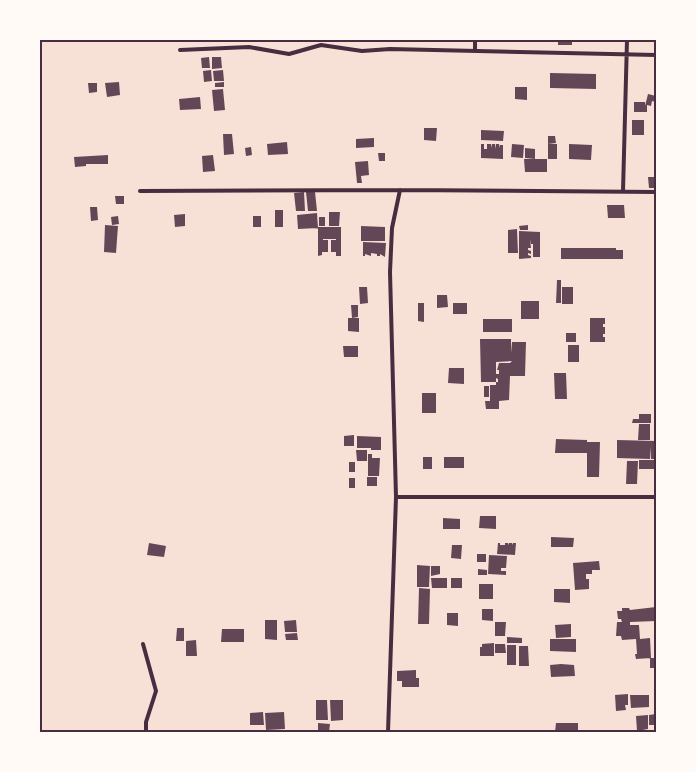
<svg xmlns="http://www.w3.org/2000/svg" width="696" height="772" font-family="Signika,sans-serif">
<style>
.building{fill:#644757;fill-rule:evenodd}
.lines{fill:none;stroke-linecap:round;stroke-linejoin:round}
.minor{stroke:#4a2c40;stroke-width:4}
.neatline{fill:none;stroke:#4a2c40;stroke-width:2}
</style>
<rect width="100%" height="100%" fill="#f7e1d7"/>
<path class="building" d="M558,40H572V45H558Z
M209,57L210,68H202L201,58Z
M212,57H221L222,68L212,69Z
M211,70L212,81L204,82L203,71Z
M223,70L224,81H214L213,71Z
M550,73L596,74V89L550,88Z
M119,82L120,95L107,97L105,83Z
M224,82V87H215V83Z
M88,83H97V92L89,93Z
M515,87H527V100L515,99Z
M223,89L225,110L214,111L212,90Z
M648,94L656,96V102L652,101L651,106L647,105V112H634V102H645V106Z
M200,97L201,109L180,110L179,99Z
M632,120H644V135H632Z
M424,128H437L436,141L424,140Z
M481,130L504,131L503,141L481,140Z
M223,134H232L234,154L224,155Z
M548,136H555L556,143L548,144Z
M374,138V147L356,148V139Z
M287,142L288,154L268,155L267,144Z
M481,144H484V149H487V144H491V148L492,144H495L496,149V144H499L500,148V145H503V159L481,158Z
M512,144L524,145L523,158L511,157Z
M548,144H557V159H548Z
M569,144L592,145L591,160L569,159Z
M251,147L252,155L246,156L245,148Z
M525,148L535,149V159L525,158Z
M378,153H385V161H379Z
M108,155V164H86V166L75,167L74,157Z
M213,155L215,171L203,172L202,156Z
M524,159H547V172H525Z
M368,161L369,175L361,176L362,183H357L355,162Z
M648,177H656V188H649Z
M304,192L305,211H296L294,193Z
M306,192H315L317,211H308Z
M115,196H124V204H116Z
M607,205H624L625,218H608Z
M90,207H97L98,220L91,221Z
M275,210H283V227H275Z
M329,212H340L339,226H329Z
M317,213L318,228L298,229L297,215Z
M185,214V226L175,227L174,215Z
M118,216L119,224L112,225L111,217Z
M253,216H261V227H253Z
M319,217H325V226H319Z
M105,225L118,226L116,253L104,252Z
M528,225V230H520L519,226Z
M361,226L385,227V241H361Z
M318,227H341V256H336V252H331V240H336V239H323V240H328V252H322V255L318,256Z
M517,229L518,253H508V230Z
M519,231L540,232V257H533V244H531L530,239L531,248H528V250L531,251V254L528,253V255L531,256V258L519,259Z
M363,242L386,243L385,257L380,254V256H377V254L371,253V256L365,254V256H363Z
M561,248H616V250H623V259H561Z
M557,280H561V303H556Z
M359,287H367L368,303L360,304Z
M562,287H573V304H562Z
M437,295H447L448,307L437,308Z
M521,301H539V319H521Z
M418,303H424V322L418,321Z
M453,303H467V314H453Z
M351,305H358V317L352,318Z
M348,318H359V332L348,331Z
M590,318H605V324H603V327H605V334H603V337H605V342H590Z
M483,319H512V332H483Z
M566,333H576V342H566Z
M480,339H511V353L512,342H526L525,376H510L509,400L499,401V409H486L485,401H490V385H496V382H498V379L496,378V382H481ZM512,361L510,363H499L497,370H499V374H496V362Z
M568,345H579V362H568Z
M343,346H358V357H344Z
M449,368H464V384L448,383Z
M554,373H566L567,399H555Z
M484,386H489V397H484Z
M422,393H436V413H422Z
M639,414H651V423H632L633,419H639Z
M639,424H650V440H638Z
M354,435V446H344V436Z
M357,436L381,437V450H371V448H357Z
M556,439L587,440V442H600L599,477H587V453H555Z
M617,440L656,441V459H651V447L650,459L617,458Z
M356,450H367V461H357Z
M368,454H372V458H380L379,476H368Z
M423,457H432V469H423Z
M444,457H464V468H444Z
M639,460H656V469H639Z
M627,461H638L637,484H626Z
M349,462H355V472H349Z
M367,477H377V486H367Z
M349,478H355V488H349Z
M480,516H496V529L479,528Z
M443,518L460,519V529H443Z
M551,537L574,538L573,547H551Z
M149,543L166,546L164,557L147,555Z
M498,543H500V545H505V543H508L509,545V543H512L513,545V543H516L515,555L497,554Z
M452,545H462L461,559L451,558Z
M477,554H486V562H477Z
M489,555L507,556L506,568H501V571H506V575L488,574Z
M599,561L600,570H592V574H586V579H589V589L575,590L573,563Z
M417,565L430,566L429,587H417Z
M431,566H440V574L431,576Z
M478,569L487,570V575H478Z
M431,578H447V588H432Z
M451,578H462V588H451Z
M479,584H493V599H479Z
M419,588L430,589L429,624H418Z
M554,589H570V603L554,602Z
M656,607V621L630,622V625H639L640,639L650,638L651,658L636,659L635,654H637L636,639L622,640L621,636H616L617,622H622L621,619H618L617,611H622V608H629L630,610Z
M482,609H493V621L482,620Z
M447,613H458V626L447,625Z
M265,620H277V640L265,639Z
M296,620L297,632H285L284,621Z
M495,622H506L505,636H495Z
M571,624V637L556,638L555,625Z
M177,628H184V641H176Z
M222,629H244V642H221Z
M297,633L298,640H286L285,634Z
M507,637L522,638V643H507Z
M550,639H576V652L550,651Z
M196,640L197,656H186V641Z
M494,643V656H480V647H482V644Z
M495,644H505L506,653H495Z
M507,645H516V665H507Z
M519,646H528L529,666H519Z
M650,658H656V668H650Z
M561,664L574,665L575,676L551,677L550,665Z
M416,670V678H419V687H402V681H397V671Z
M628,694V705H625L626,710L616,711L615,695Z
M630,695H649V707L631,708Z
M316,700H327L328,720H316Z
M330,700H343V720L331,721Z
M263,712L264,725H250V713Z
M284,712L285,729L266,730L265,713Z
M656,714V725H649V715Z
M648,715V729L637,731L636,716Z
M318,723L330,724L329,732H318Z
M556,723H578V732H555Z"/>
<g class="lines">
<path class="minor" d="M180,50L249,47L289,54L321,45L362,51L390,49L656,55
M475,51V40
M140,191L400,190L656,192
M623,191L627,40
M396,497H656
M143,644L156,691L146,722V732
M388,732L396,497L390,272L392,228L400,190"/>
</g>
<rect width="696" height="772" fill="none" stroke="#fffaf5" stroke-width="82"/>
<rect x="41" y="41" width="614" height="690" class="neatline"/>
</svg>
